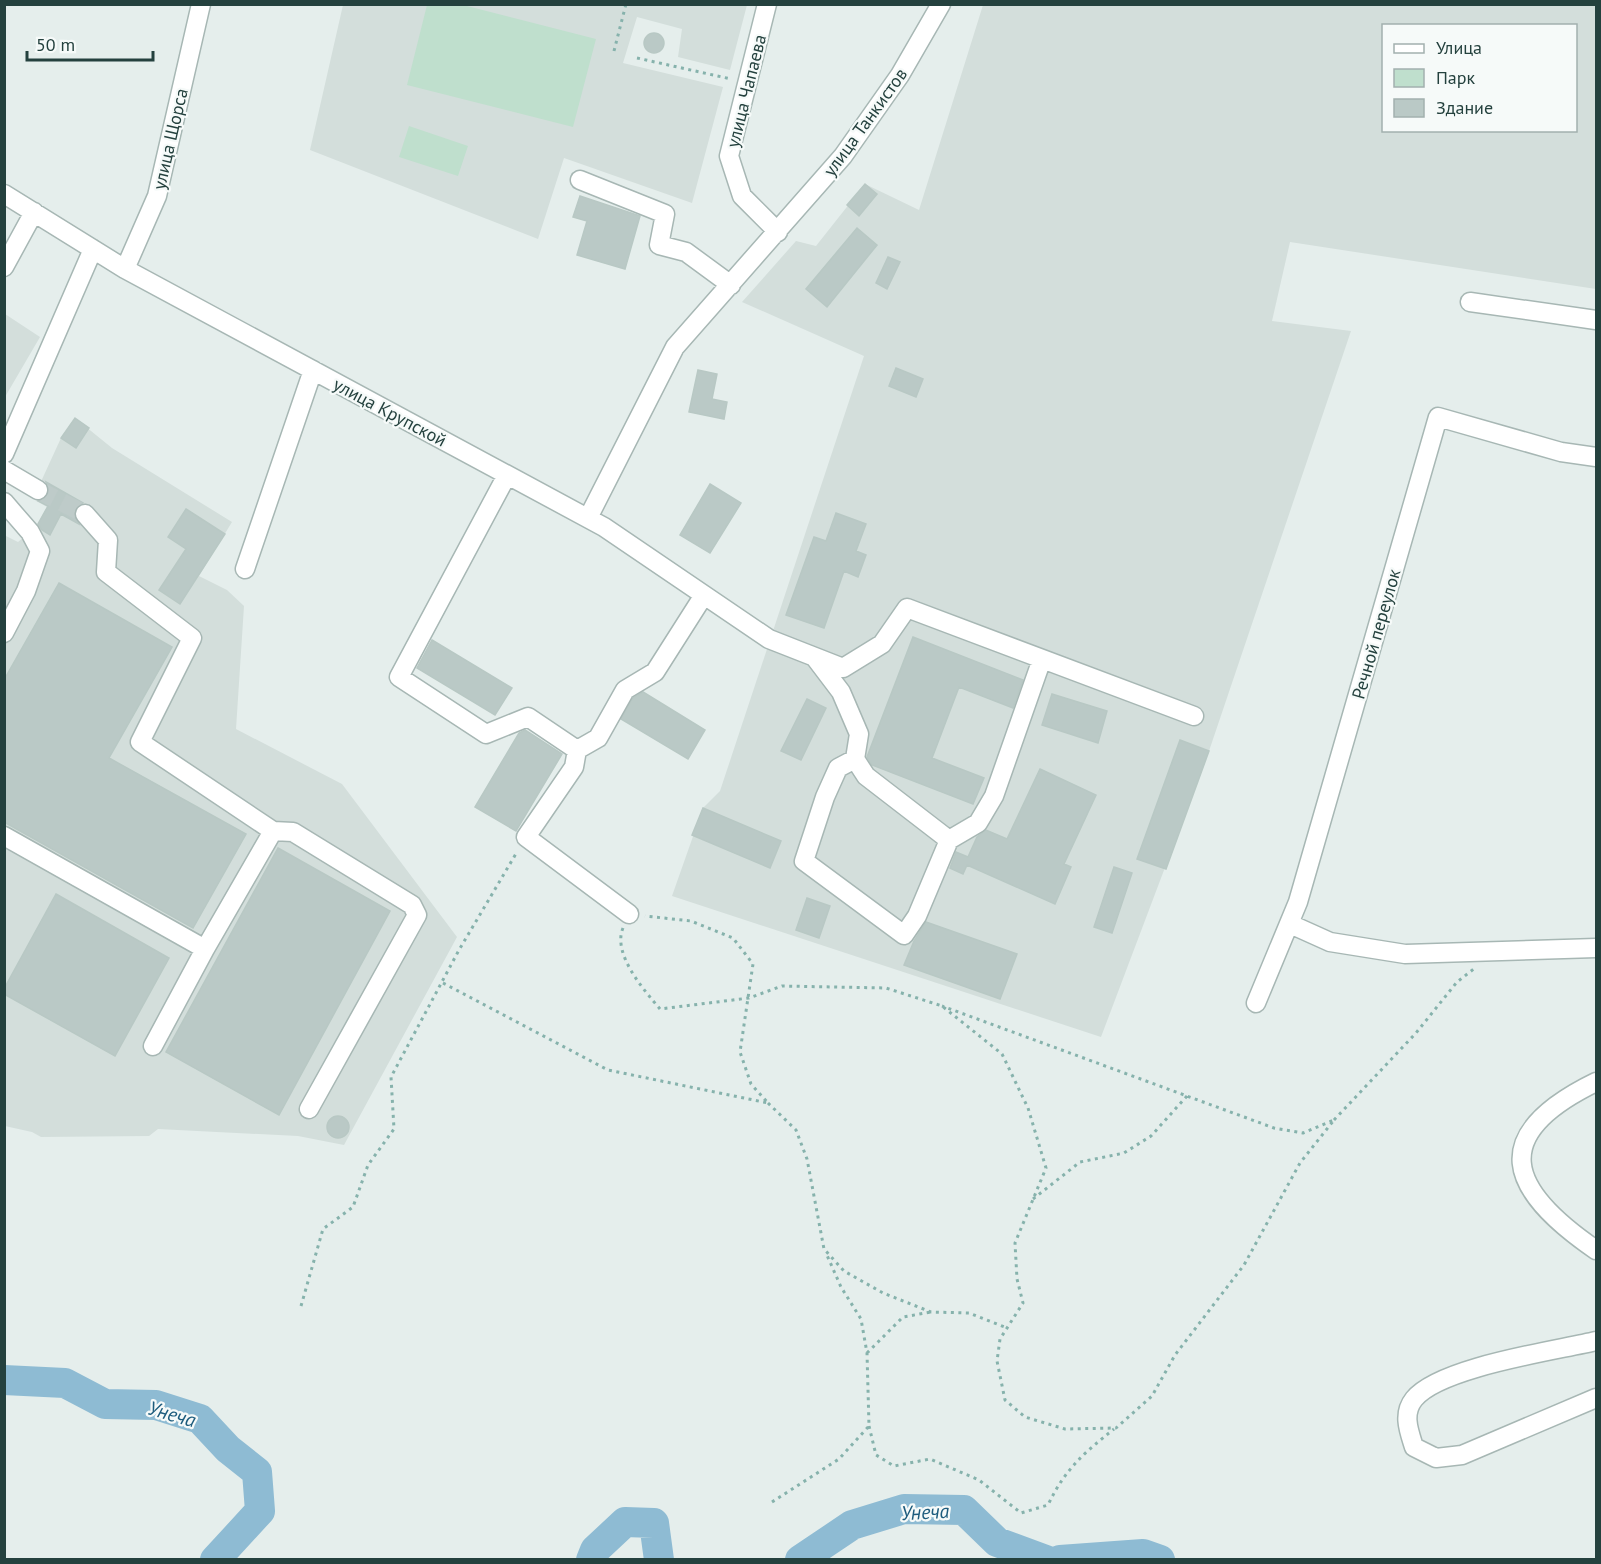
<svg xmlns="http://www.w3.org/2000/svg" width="1601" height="1564" font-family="'PT Sans',sans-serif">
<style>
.built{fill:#d3dedb;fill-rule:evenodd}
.green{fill:#bfdfcd}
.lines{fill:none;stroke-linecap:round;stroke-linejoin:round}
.river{stroke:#8ebbd3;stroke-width:30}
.building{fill:#bac9c6;stroke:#b8c8c4;stroke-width:1.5}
.minor-tunnel{stroke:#becbc9;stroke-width:18;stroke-dasharray:18 9;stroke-linecap:butt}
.minor-casing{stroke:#a7b7b4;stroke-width:21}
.path{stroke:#86b2ac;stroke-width:3;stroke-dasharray:3 4.5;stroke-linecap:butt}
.minor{stroke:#fff;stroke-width:18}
.labels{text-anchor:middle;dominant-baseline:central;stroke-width:4.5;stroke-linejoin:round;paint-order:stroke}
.street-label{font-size:18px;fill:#24413e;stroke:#f6faf9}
.water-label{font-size:20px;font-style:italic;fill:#1d5c7d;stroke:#f6faf9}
</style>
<rect width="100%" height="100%" fill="#e5eeec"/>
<path class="built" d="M1592,4L1596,7V289L1290,242L1272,321L1351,331L1209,751L1101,1037L672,896L703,808L720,791L864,356L742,302L796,241L816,246L865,184L919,210L983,5ZM1384,26H1576V130H1384Z
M343,5H747L730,70L678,57L682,29L637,17L623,63L723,87L692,203L564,158L538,239L310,150Z
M5,314L40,337L5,397Z
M75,418L112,448L232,522L199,576L227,590L244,606L236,729L342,784L457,937L344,1145L298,1136L158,1129L149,1136L41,1137L32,1132L5,1126L4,535L18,542L36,527L47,507L33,499L61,438Z"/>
<path class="green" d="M427,5H463L596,39L573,127L407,85Z
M409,126L468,146L458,176L399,157Z"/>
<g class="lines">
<path class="river" d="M4,1380L65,1383L105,1404L156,1405L200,1419L228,1449L257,1472L260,1511L215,1560
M591,1560L595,1550L625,1522L654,1523L659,1560
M800,1560L852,1525L904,1509L964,1510L997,1542L1046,1560
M1060,1560L1143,1554L1160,1560"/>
</g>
<path class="building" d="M644 43a10 10 0 1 1 20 0a10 10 0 1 1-20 0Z
M865,184L877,194L859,216L847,205Z
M580,196L640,216L625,269L577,255L587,221L573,217Z
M857,228L877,245L827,307L806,289Z
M888,257L900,262L887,289L876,283Z
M896,368L923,379L916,397L889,386Z
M698,370L717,374L712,399L727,402L724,419L689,412Z
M75,418L89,428L76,448L61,438Z
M46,482L83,503L74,511L79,524L61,514L50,535L42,530L38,524L48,506L38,501L48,495L49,490Z
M710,484L741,503L710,553L680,535Z
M186,509L225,534L180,604L159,590L186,549L168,537Z
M836,513L866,524L856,551L866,555L858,577L844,571L824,628L786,615L814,537L826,541Z
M59,583L172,647L109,758L246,834L193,928L4,822V680Z
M913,637L1023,680L1013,708L959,687L932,758L984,778L973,804L872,765L867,757Z
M432,640L512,688L495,715L417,668Z
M643,692L705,730L688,759L621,719L633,698Z
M1052,694L1107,711L1098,743L1042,725Z
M807,699L826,708L801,760L781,751Z
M525,730L562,754L516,831L475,807L519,733Z
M1180,740L1209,751L1166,869L1137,859Z
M1040,769L1096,795L1064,864L1071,867L1055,904L967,865L963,874L950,868L956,852L968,857L977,837L986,830L1007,839Z
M703,808L781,841L770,868L692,835Z
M278,848L390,911L279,1115L166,1052Z
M1114,867L1132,873L1112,933L1094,927Z
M56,894L169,958L115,1056L4,994V989Z
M807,898L830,906L819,938L796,930Z
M926,922L1017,954L1000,999L904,965L914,941Z
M327 1127a11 11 0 1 1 22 0a11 11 0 1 1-22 0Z"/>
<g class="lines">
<path class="minor-tunnel" d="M38,490L85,514"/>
<g class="minor-casing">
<path id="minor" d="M767,4L729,156L742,196L778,232
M580,180L665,214L659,245L686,252L731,285
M4,194L125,269L604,527L769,639L843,668L882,644L907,608L1194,716
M4,267L34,212
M125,269L157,196L201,4
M1470,302L1596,320
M4,454L93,249
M4,470L38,490
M507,475L399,677L486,734L528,717L577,750L598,738L625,690L655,672L704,595
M4,502L30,532L40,551L26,591L4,633
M588,518L675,347L843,156L900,75L941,4
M245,569L313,370
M816,659L841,692L859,734L855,759L866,776L949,840L978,823L994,796L1042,659
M577,750L574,767L526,837L629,914
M855,759L838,768L825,797L804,861L904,935L917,916L949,840
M273,831L293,832L412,905L417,915L309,1109
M4,836L205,949L273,831L140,742L192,638L106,572L108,540L85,514
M1290,924L1330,942L1405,954L1596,948
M1256,1003L1298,902L1438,417L1561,452L1596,457
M153,1046L205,949
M1596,1082C1487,1135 1507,1189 1596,1250
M1596,1341C1554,1351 1440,1367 1414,1399C1402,1414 1409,1431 1414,1447L1436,1458L1462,1455L1596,1398"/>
</g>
<path class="path" d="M614,51L626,4
M637,58L731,79
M623,928C612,954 644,990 660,1009L749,998L782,986L886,988L942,1006L1002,1054L1028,1108L1046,1168L1015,1243L1017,1279L1023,1303L1000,1339L997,1361L1005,1400L1025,1417L1065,1429L1116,1428L1152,1396L1175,1355L1244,1265L1300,1163L1334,1120L1303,1133L1274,1128L942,1006
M443,983L608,1070L768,1103L751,1084L740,1052L753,964L733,938L691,921L645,916
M768,1103L796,1130L807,1159L824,1249L844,1271L883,1293L931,1312L969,1313L1007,1328
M1334,1120L1416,1033L1457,982L1475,968
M1033,1199L1080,1162L1124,1153L1151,1136L1187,1096
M301,1306L323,1229L353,1207L368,1165L394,1129L391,1077L459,950L517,852
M867,1353L903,1317L931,1312
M869,1426L876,1455L894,1466L930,1459L979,1480L1021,1513L1048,1505C1065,1469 1084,1453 1114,1429
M772,1502L839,1459L869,1426L867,1353L861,1319L841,1287L826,1253"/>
<use href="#minor" class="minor"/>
</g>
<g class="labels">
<g class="street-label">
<text transform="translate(746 91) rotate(-76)">улица Чапаева</text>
<text transform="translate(865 122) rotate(-54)">улица Танкистов</text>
<text transform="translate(170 139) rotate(-77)">улица Щорса</text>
<text transform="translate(390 412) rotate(28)">улица Крупской</text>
<text transform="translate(1376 634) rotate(-74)">Речной переулок</text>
</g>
<g class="water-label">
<text transform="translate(172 1414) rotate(16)">Унеча</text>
<text transform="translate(925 1512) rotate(-3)">Унеча</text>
</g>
</g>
<rect width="1601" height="1564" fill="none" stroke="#24413e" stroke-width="12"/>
<rect x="1382" y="24" width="195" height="108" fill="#f6faf9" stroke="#a2b0ae" stroke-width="1.5"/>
<rect x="1394" y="44" width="30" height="9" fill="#ffffff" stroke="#a2b0ae" stroke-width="1.5"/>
<text x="1436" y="54" font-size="18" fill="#24413e">Улица</text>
<rect x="1394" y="69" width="30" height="18" fill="#bfdfcd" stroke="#a2b0ae" stroke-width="1.5"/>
<text x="1436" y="84" font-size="18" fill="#24413e">Парк</text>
<rect x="1394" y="99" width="30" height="18" fill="#bac9c6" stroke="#a2b0ae" stroke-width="1.5"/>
<text x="1436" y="114" font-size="18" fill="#24413e">Здание</text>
<path d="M27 51v9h126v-9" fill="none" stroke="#24413e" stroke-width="3"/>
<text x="36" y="51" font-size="18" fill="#24413e" stroke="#f6faf9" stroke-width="4.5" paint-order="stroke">50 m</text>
</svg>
